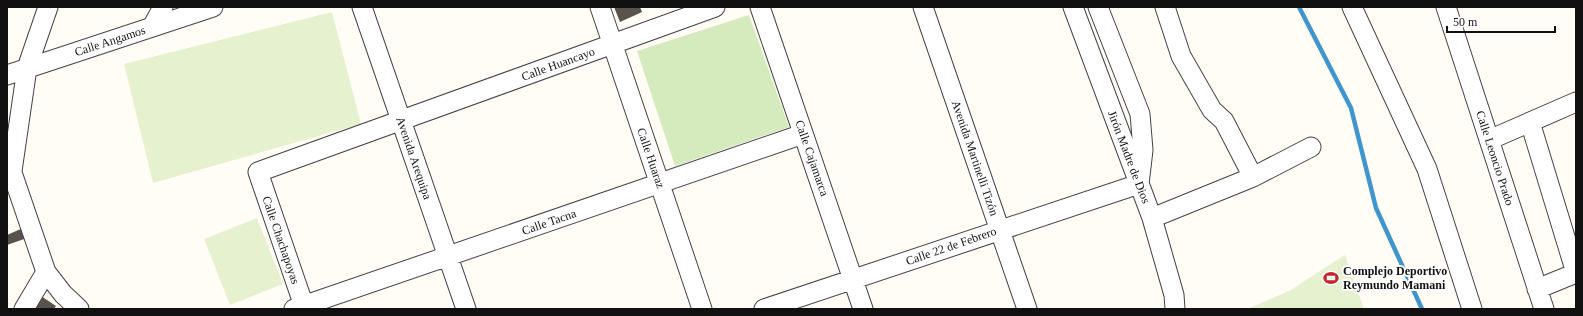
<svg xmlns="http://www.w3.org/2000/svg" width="1583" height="316" font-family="'Times New Roman',serif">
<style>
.green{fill:#d5ebbd}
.pitch{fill:#e6f2cf}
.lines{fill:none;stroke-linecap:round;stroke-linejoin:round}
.stream{stroke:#3f96cf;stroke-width:4.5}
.building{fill:#5a524d}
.minor-casing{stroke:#444;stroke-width:21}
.minor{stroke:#fff;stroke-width:19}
.labels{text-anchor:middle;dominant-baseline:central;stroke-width:4;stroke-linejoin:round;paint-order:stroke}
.street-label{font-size:12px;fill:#111;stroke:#fff}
.poi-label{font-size:12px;font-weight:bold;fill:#111;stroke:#fff;text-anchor:start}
</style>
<rect width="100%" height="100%" fill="#fffdf5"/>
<path class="green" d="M749,15L789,127L675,166L637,51Z"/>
<path class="pitch" d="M332,12L361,124L153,183L124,64Z
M257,218L283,284L230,305L204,239Z
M1345,255L1364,309H1247L1289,291Z"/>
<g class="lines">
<path class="stream" d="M1299,7L1351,108L1376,208L1422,309"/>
</g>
<path class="building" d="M614,7H640L642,12L620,22Z
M23,228L27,238L7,245V235Z
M41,296L56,306L54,309H32L34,306L36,308L39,303L37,302Z"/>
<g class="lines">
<g class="minor-casing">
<path id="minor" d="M362,7L466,309
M600,7L702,309
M760,7L863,309
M923,7L1027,309
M1073,7L1152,218L1174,295L1175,309
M1165,7L1181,56L1212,110L1224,121L1253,177
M1352,7L1427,169L1472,309
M1446,7L1544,309
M152,27L163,7
M7,75L213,7
M1530,122L1576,273L1537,289
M1489,140L1576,102
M7,158L46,272L63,294L79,309
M12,171L27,68L48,7
M1152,218L1253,177L1311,147
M24,309L46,272
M294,309L803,134
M305,309L258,172L715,7
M764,309L1139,184L1143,150L1140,114L1098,7"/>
</g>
<use href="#minor" class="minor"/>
</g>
<defs>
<g id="stadium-bare" transform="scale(1.2)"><path d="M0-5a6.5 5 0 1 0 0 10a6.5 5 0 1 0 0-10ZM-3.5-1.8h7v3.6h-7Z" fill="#c4262e" stroke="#fff" stroke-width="2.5" paint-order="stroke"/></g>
</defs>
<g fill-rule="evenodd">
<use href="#stadium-bare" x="1331" y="278"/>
</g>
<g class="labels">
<g class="street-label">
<text transform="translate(110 41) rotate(-18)">Calle Angamos</text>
<text transform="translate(558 64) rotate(-20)">Calle Huancayo</text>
<text transform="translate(1129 157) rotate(69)">Jirón Madre de Dios</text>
<text transform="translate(414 158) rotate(71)">Avenida Arequipa</text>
<text transform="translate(651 158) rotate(71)">Calle Huaraz</text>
<text transform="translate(812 158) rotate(71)">Calle Cajamarca</text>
<text transform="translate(975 158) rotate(71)">Avenida Martinelli Tizón</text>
<text transform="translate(1495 158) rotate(72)">Calle Leoncio Prado</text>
<text transform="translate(549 222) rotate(-19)">Calle Tacna</text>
<text transform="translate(281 240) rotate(71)">Calle Chachapoyas</text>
<text transform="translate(951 246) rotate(-19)">Calle 22 de Febrero</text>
</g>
<g class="poi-label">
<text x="1343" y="271">Complejo Deportivo<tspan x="1343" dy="14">Reymundo Mamani</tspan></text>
</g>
</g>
<rect width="1583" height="316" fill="none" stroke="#111111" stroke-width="16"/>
<path d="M1447 26v6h108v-6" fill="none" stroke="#111111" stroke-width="2"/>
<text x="1453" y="26" font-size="12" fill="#111111" stroke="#ffffff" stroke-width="3" paint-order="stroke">50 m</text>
</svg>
